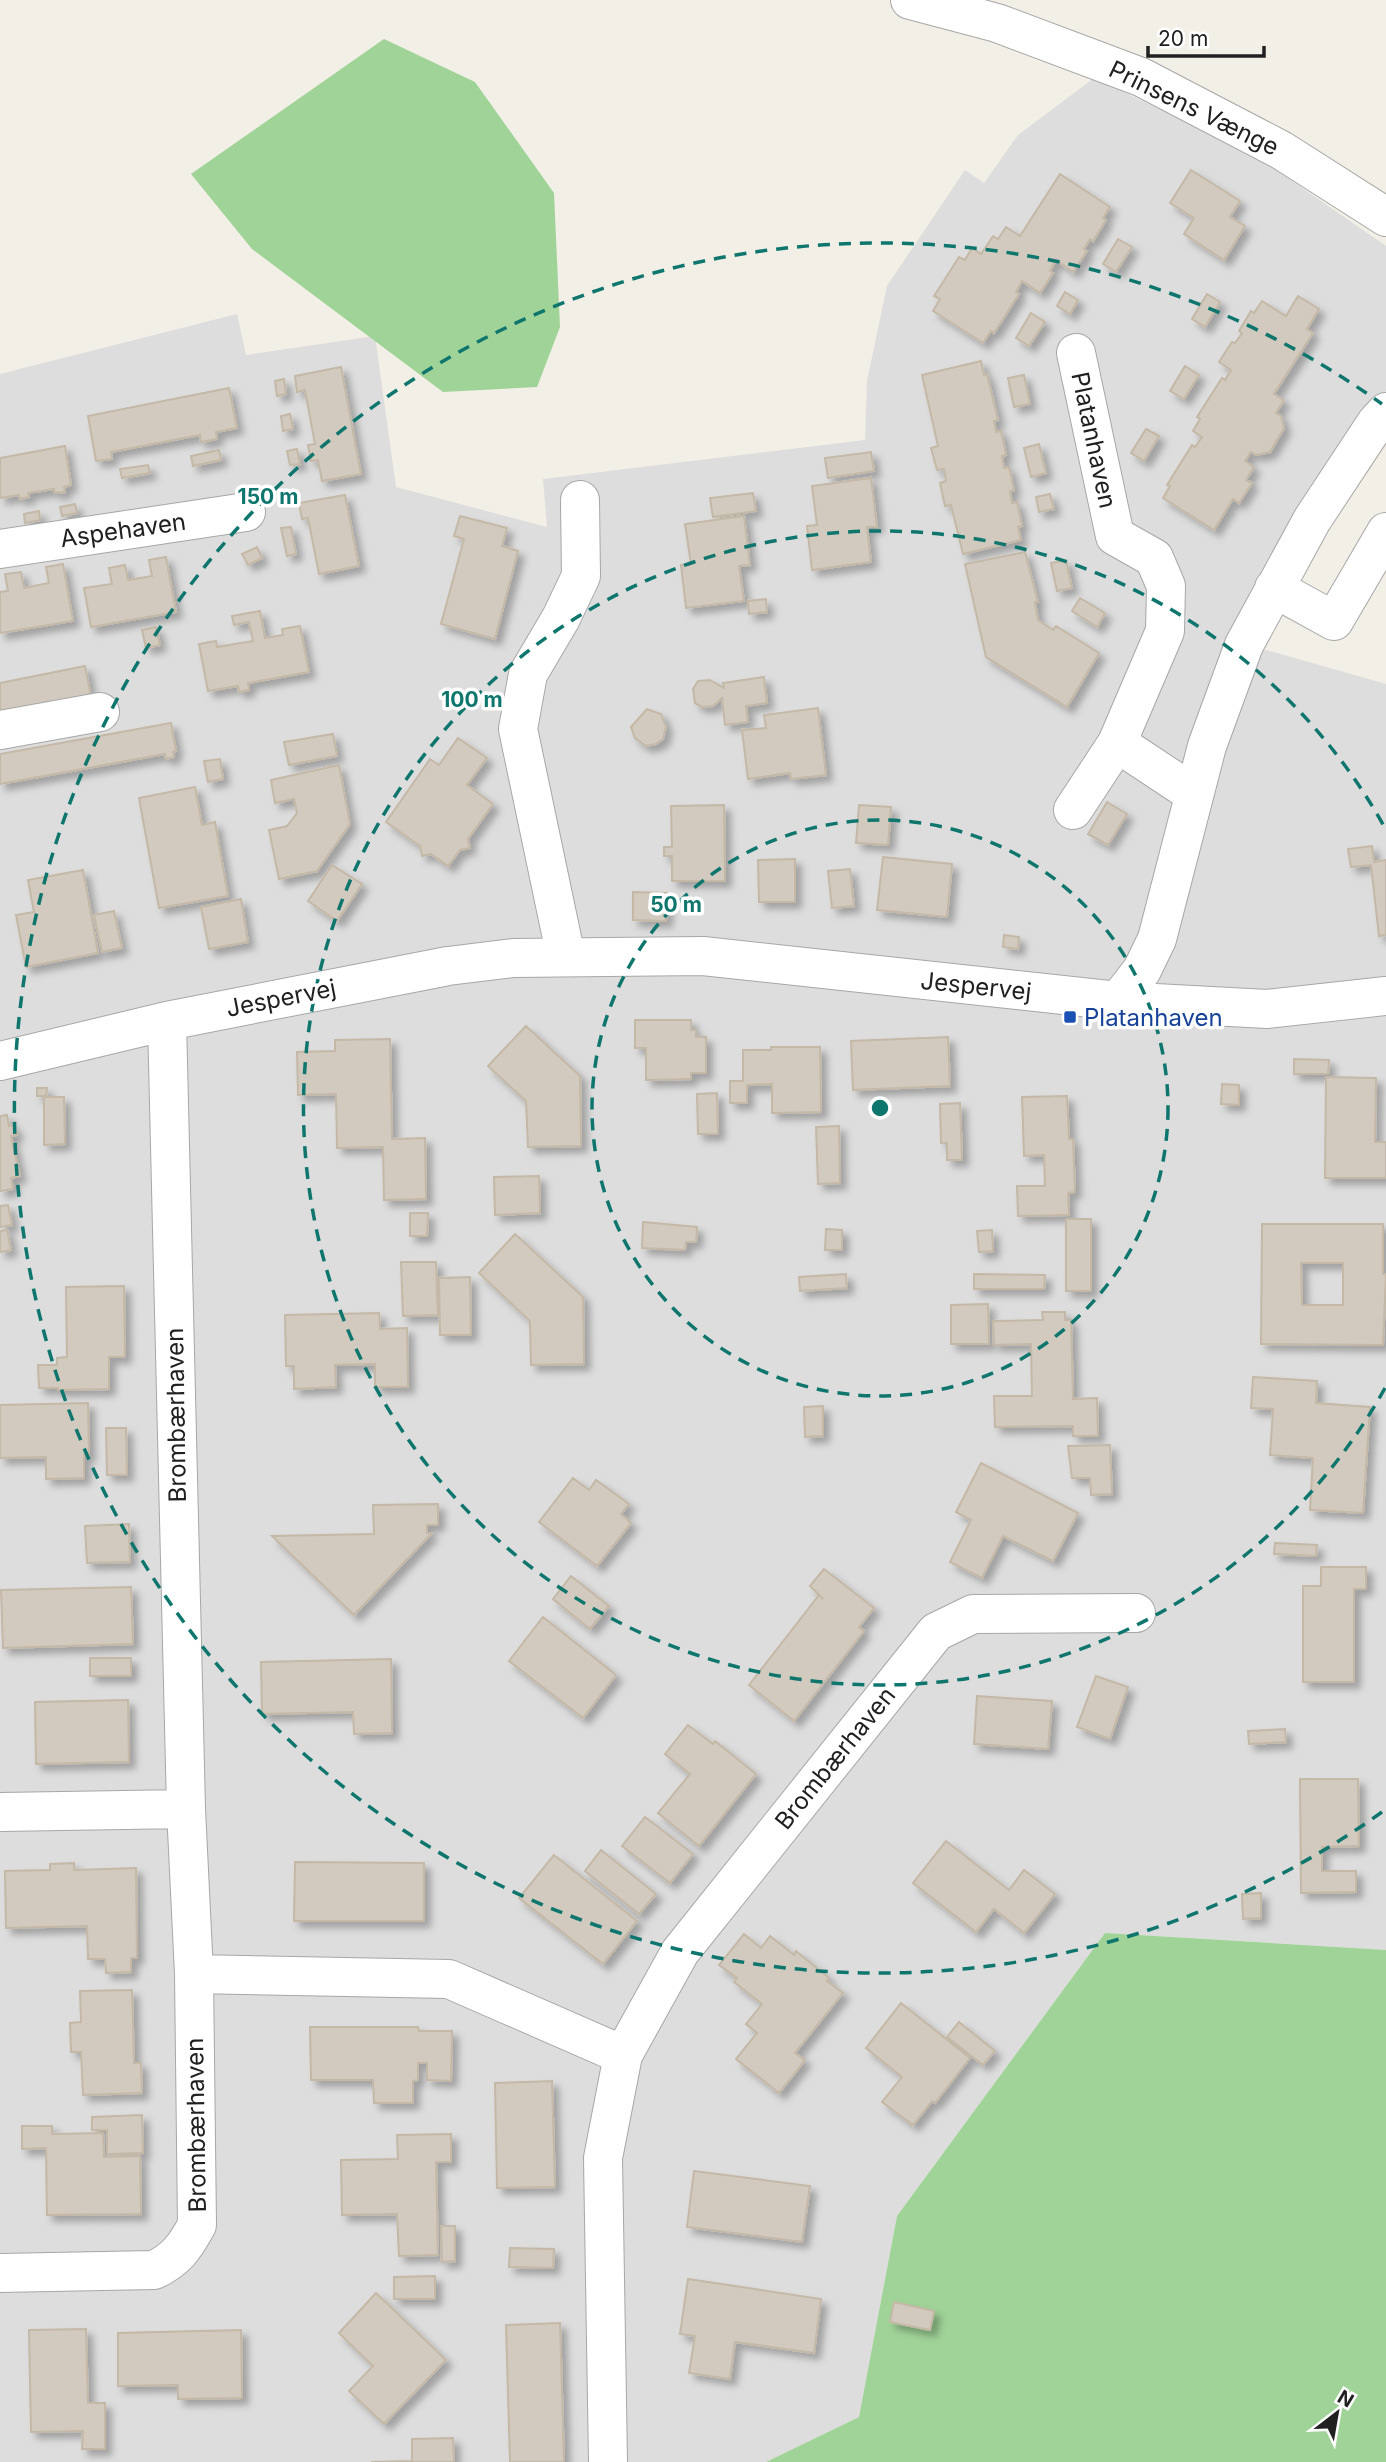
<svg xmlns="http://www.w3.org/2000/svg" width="1386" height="2462" font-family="Inter,sans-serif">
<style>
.residential{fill:#dedddd}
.forest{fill:#a0d398}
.building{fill:#d2cabe;stroke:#c4b8a7;stroke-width:2;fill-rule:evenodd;filter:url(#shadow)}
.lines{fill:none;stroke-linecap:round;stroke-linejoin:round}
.minor-casing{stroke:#a7a7a7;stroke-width:40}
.minor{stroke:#fff;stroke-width:38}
.ring{fill:none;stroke:#0f766e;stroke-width:3.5;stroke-dasharray:12 9}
.transit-dot{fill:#1a4fb4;stroke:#fff;stroke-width:2.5}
.labels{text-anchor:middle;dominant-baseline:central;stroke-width:7;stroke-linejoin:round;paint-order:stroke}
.street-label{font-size:24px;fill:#202020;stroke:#fff}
.transit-label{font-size:24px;fill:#164399;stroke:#fff;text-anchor:start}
.centre{fill:#0f766e;stroke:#fff;stroke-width:3.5}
.ring-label{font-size:21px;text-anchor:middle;font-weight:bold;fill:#0f766e;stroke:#fff;stroke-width:7;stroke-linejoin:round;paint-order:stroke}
</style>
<defs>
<filter id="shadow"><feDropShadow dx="6" dy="6" stdDeviation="3.5" flood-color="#0004"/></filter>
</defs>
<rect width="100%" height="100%" fill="#f1efe6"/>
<path class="residential" d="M1094,78L1250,152L1386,246V391L1361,418L1231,640L1386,684V1950L1105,1933L897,2216L859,2417L766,2462H0V374L237,314L246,355L375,336L396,487L547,527L543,479L865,440L867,381L887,286L965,170L984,183L1018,135Z"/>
<path class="forest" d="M384,39L475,82L554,193L560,327L537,387L443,392L252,249L191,174Z
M1105,1933L1386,1950V2462H766L859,2417L897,2216Z"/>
<path class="building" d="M1191,170L1240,201L1230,217L1245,226L1224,260L1184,234L1194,218L1170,203Z
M1060,174L1110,207L1103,218L1106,220L1093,241L1090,239L1084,249L1087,251L1073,272L1056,260L1050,271L1053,273L1040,293L1022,281L1016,292L1019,294L994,333L991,331L983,343L933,311L940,299L934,296L959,257L965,260L972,248L981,254L993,236L998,239L1006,227L1020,236Z
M1118,239L1132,247L1116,272L1103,264Z
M1065,292L1078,300L1070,314L1057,306Z
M1207,294L1220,302L1205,327L1192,319Z
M1298,296L1319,309L1307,329L1313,333L1274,394L1284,400L1276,413L1281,416L1284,428L1270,452L1256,455L1251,452L1245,461L1254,467L1246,480L1252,483L1239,503L1233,499L1214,530L1163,498L1170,486L1167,485L1192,445L1195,447L1202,437L1193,431L1200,419L1197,417L1222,378L1225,380L1231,370L1219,362L1232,342L1235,343L1242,333L1239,331L1251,311L1254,313L1262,301L1286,316Z
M1031,313L1045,322L1029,346L1016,338Z
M981,361L984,375L987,374L998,420L994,421L996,432L1001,431L1006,455L1002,456L1004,468L1009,467L1014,490L1010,491L1012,503L1017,502L1022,526L1018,527L1021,540L963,554L951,505L945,506L940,483L946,481L944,469L937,470L931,448L938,446L922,375Z
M1185,366L1199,375L1184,399L1170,391Z
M341,367L361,474L322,481L318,460L311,461L308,445L315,444L305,390L297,392L295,376Z
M1024,375L1030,404L1014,407L1008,378Z
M284,379L286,394L277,396L275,381Z
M229,388L237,428L216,432L217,439L201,442L200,435L111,452L112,459L96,461L88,416Z
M290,414L293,429L283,431L281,416Z
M1146,429L1159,436L1144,461L1131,453Z
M1039,444L1046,473L1031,477L1024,448Z
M65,446L71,485L64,487L65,492L55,493L54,489L28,493L29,497L20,499L19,495L0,498V458Z
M297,449L300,464L290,465L287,451Z
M219,450L221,460L193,466L191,456Z
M871,452L874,471L828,478L825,458Z
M148,465L150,473L122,478L120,469Z
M871,478L877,527H867L871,562L812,570L807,526L817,525L812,486Z
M753,493L756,511L713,517L710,498Z
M1050,494L1054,509L1039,512L1036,497Z
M345,495L359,566L319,574L308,518L302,519L299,503Z
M75,504L77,513L62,516L60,507Z
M39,511L40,520L25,523L24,514Z
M460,516L507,528L502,546L518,551L495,639L441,624L464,539L454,536Z
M744,516L750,565L739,566L744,601L686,608L681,565L691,564L685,524Z
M291,527L296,554L287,556L281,528Z
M257,547L262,558L248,565L242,554Z
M1025,552L1038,602H1035L1038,620L1053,630L1056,626L1099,653L1067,707L986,657L965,564Z
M166,557L176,612L91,627L84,588L112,584L109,568L125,565L128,580L152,576L149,560Z
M1066,560L1072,588L1057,591L1051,563Z
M63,564L73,621L0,633V592L8,591L5,574L21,572L24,588L49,583L46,567Z
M1080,598L1105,613L1097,627L1072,611Z
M766,599L767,612L749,614L748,601Z
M260,611L265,638L283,635L282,629L300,626L309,672L248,683L249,690L239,692L238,686L208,691L199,644L216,641L217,647L253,641L249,622L234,625L232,616Z
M156,627L160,645L146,648L142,630Z
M85,666L91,697L0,715V683Z
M764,677L767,703L746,706L748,722L725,725L722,698L713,706L702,707L695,703L693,689L698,681L710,680L724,688L723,683Z
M818,708L826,775L791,779L790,773L748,779L742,730L766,728L764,715Z
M647,709L661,714L666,727L663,739L656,744L646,746L635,738L631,727Z
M171,723L176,751L173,752L174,757L166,759L165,754L0,784V754Z
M333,734L337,756L289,765L284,742Z
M458,738L487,758L467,785L493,804L468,839L470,848L460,850L448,866L431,854L422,856L420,846L386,822L430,759L439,765Z
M220,759L223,779L208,782L204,761Z
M339,765L350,824L317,871L279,879L269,830L287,826L297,813L294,799L275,803L271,780Z
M195,787L202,825L215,822L228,896L159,908L139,798Z
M1107,802L1127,814L1108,845L1088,834Z
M724,805L725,881H672V856H664V847H672L671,806Z
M859,805L891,807L888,845L856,843Z
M1372,846L1374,862L1386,860V935L1379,936L1371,865L1351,867L1348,849Z
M883,857L952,864L947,917L877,910Z
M795,859V902H759L758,860Z
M332,865L362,884L337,921L308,901Z
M850,869L854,906L832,908L828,871Z
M83,870L98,953L26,967L16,915L34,912L28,880Z
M633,892L667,893L666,921L633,920Z
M241,899L248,942L209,949L201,907Z
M114,911L122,948L102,952L94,915Z
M1004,935L1019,937L1018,949L1003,947Z
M635,1020H691V1030H696V1037H706V1073H691V1079L646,1080V1048H635Z
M526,1026L580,1076L581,1146L528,1147L526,1101L488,1066Z
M948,1037L950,1086L853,1090L851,1041Z
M390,1039L392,1139L425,1138L426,1199L384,1200L383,1147L337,1148L336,1094L298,1095L297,1052L335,1051V1040Z
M771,1047H820L821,1112L772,1113V1084L747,1085V1103H730V1081H743V1050H771Z
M1294,1059L1329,1060L1328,1074H1294Z
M1326,1077L1376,1078L1375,1142H1386V1178H1325Z
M1222,1084L1239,1085V1105L1221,1104Z
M37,1088H47L46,1097H64L65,1144L44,1145V1096H37Z
M717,1093L718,1134H698L697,1094Z
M1067,1096L1069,1139H1073L1075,1192L1068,1193L1069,1215L1018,1216L1017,1186H1045L1044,1155L1024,1156L1022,1097Z
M960,1103L962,1160H947V1143H941L940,1104Z
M7,1115L9,1126L14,1125L17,1135L11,1136L20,1176L11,1178L13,1189L0,1191V1116Z
M839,1126L840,1183L818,1184L816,1127Z
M539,1176L540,1213L495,1215L494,1177Z
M8,1205L12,1225L0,1227V1206Z
M410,1213H428L427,1236H410Z
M1066,1219H1091V1291H1066Z
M643,1222L697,1227L696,1242H686L685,1250L642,1248Z
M1262,1224H1383V1274H1386L1383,1345L1261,1344ZM1301,1263H1343V1305H1302Z
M826,1229L842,1230V1250H825Z
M7,1230L11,1250L0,1252V1231Z
M992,1230L993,1251L979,1252L977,1231Z
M515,1234L583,1297L584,1364L531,1365L530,1321L479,1273Z
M401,1262H436L438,1315L403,1316Z
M846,1274L847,1288L800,1291L799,1277Z
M974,1274L1045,1275L1044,1289H974Z
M470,1277L471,1335H440L439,1278Z
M124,1286L125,1357H109V1389L58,1390V1388H39L38,1365H57V1358L67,1357L66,1287Z
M988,1304L989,1344H951V1305Z
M1042,1312H1065V1320H1071L1073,1399L1097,1398L1098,1436H1073V1426L995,1427L994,1396H1032L1031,1344L994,1345L993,1321L1043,1320Z
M379,1313L380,1329L407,1328L408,1387H375V1364L335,1365L336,1387L294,1389V1366H286L285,1315Z
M1253,1377L1317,1381L1316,1403L1370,1407L1363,1513L1310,1510L1313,1458L1270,1455L1273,1409L1251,1408Z
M88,1403L89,1455H84V1478L46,1479V1457L0,1458V1405Z
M823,1406V1436L805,1437L804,1407Z
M106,1428H126L127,1475H107Z
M1110,1445L1112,1494L1091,1495L1090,1478H1072L1068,1446Z
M981,1463L1078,1513L1053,1561L1003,1536L982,1578L950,1562L971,1520L956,1512Z
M573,1478L589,1490L596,1480L629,1504L621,1514L631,1523L597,1566L539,1522Z
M438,1504V1525H427V1533H432L354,1615L272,1536L374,1534L373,1505Z
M129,1524L130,1562L87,1563L85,1526Z
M1275,1543L1317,1545L1316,1556L1274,1554Z
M1321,1567H1366V1589H1354V1682H1303V1586H1321Z
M824,1569L874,1608L859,1627L864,1631L794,1721L749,1685L819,1595L823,1599L810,1586Z
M571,1576L609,1606L590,1629L553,1599Z
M131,1587L133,1644L3,1648L1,1590Z
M543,1617L616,1675L583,1718L509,1661Z
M90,1658H131V1676H90Z
M391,1659L392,1733L354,1734L353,1712L262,1714L261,1662Z
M1096,1676L1128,1687L1110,1739L1077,1727Z
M977,1696L1052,1701L1048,1749L974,1744Z
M128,1700L129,1762L36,1764L35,1702Z
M688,1725L713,1744L715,1741L756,1774L699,1846L658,1813L690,1774L665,1754Z
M1285,1729L1286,1742L1249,1744L1248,1731Z
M1300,1779H1358L1359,1846L1322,1847V1871H1356V1892L1301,1893Z
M645,1817L693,1854L670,1883L622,1846Z
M946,1841L1009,1890L1024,1870L1055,1894L1024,1933L994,1909L976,1932L913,1883Z
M601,1850L656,1894L639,1914L585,1871Z
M554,1855L637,1921L603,1964L519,1898Z
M295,1862L424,1863V1921H294Z
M74,1863V1870L136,1868L137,1958H131V1972L106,1973L105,1959H88L87,1926L6,1928L5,1871L50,1870V1864Z
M1261,1893V1918L1243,1919L1242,1894Z
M744,1934L761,1948L770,1936L794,1955L796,1951L829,1978L827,1981L843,1993L795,2053L805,2060L779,2093L736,2059L757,2033L746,2024L762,2004L734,1982L737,1978L719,1965Z
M132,1990L134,2063H141L142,2093L83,2095L81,2052H71L70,2023L81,2022L80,1991Z
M901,2003L970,2058L935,2103L932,2101L913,2125L882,2102L902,2077L866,2048Z
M959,2022L995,2051L983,2065L947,2037Z
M310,2027H418L419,2031H452L451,2081L427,2080V2063H418V2080L413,2081V2103H374L373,2080H311Z
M552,2081L555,2187L497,2188L495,2083Z
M142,2115L143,2153L107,2154V2130H92V2117Z
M22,2126H52V2134L103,2133L104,2157L140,2156L141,2214L47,2215L46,2148L22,2149Z
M451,2134V2162H436L438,2255L399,2256L397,2214L342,2215L341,2160L398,2159L397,2135Z
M694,2171L810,2186L802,2242L687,2227Z
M441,2226H455V2261L442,2262Z
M510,2248L554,2249L553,2268L509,2267Z
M435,2276V2299H394V2277Z
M688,2279L821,2299L814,2353L735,2342L730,2379L689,2373L695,2336L680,2334Z
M376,2293L446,2360L384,2424L349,2391L373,2366L339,2333Z
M894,2302L934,2311L930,2330L890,2322Z
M560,2323L564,2462H510L506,2325Z
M86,2329L88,2403H105V2449H82L83,2431L31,2432L29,2330Z
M241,2330L242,2398L178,2399V2385L118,2386V2333Z
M453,2438L454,2462H371L412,2461V2439Z"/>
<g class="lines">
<g class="minor-casing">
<path id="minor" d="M910,0L997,23L1141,77L1281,150L1386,217
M0,549L246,512
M1274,588L1334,621L1386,532
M0,730L100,712
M1117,743L1194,794
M1073,810L1117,743L1165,631L1166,586L1154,558L1115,536L1076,353
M566,957L518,729L528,674L561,618L581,576L580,500
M1118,1001L1142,970L1157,939L1207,746L1244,645L1312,520L1376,423L1386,412
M0,1061L167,1021L448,966L513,958L703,956L1118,1001L1267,1009L1386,996
M0,1812L186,1809
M194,1974L449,1979L623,2055
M0,2273L154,2270C176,2260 185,2247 197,2225L194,1974L186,1809L167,1021
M608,2462L603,2158L623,2055L680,1952L936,1632L973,1614L1136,1613"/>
</g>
<use href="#minor" class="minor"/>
</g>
<g class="ring">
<circle cx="880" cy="1108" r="288"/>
<path d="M1385 1388A577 577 0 1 1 1385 828"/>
<path d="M1382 1812A865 865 0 1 1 1382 404"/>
</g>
<rect class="transit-dot" x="1063" y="1010" width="14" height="14" rx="3.5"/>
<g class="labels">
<g class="street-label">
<text transform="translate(1194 108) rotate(26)">Prinsens Vænge</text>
<text transform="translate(1094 440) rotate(78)">Platanhaven</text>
<text transform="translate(123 530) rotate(-8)">Aspehaven</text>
<text transform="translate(976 986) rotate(6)">Jespervej</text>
<text transform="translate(281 998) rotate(-11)">Jespervej</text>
<text transform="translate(176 1415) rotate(-91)">Brombærhaven</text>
<text transform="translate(835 1758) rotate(-51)">Brombærhaven</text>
<text transform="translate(196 2125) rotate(-91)">Brombærhaven</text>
</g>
<g class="transit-label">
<text x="1084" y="1017">Platanhaven</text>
</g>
</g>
<circle cx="880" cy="1108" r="10" class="centre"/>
<g class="ring-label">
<text x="268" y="504">150 m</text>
<text x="472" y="707">100 m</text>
<text x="676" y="912">50 m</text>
</g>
<g transform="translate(1337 2413) rotate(31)" stroke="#ffffff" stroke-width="5" paint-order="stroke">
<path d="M0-5L12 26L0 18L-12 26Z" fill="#202020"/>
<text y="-10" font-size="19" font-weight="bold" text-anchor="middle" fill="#202020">N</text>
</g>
<path d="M1148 46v10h116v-10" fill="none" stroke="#202020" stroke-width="3.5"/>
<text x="1158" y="46" font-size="21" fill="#202020" stroke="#ffffff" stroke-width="5" paint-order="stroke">20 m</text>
</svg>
